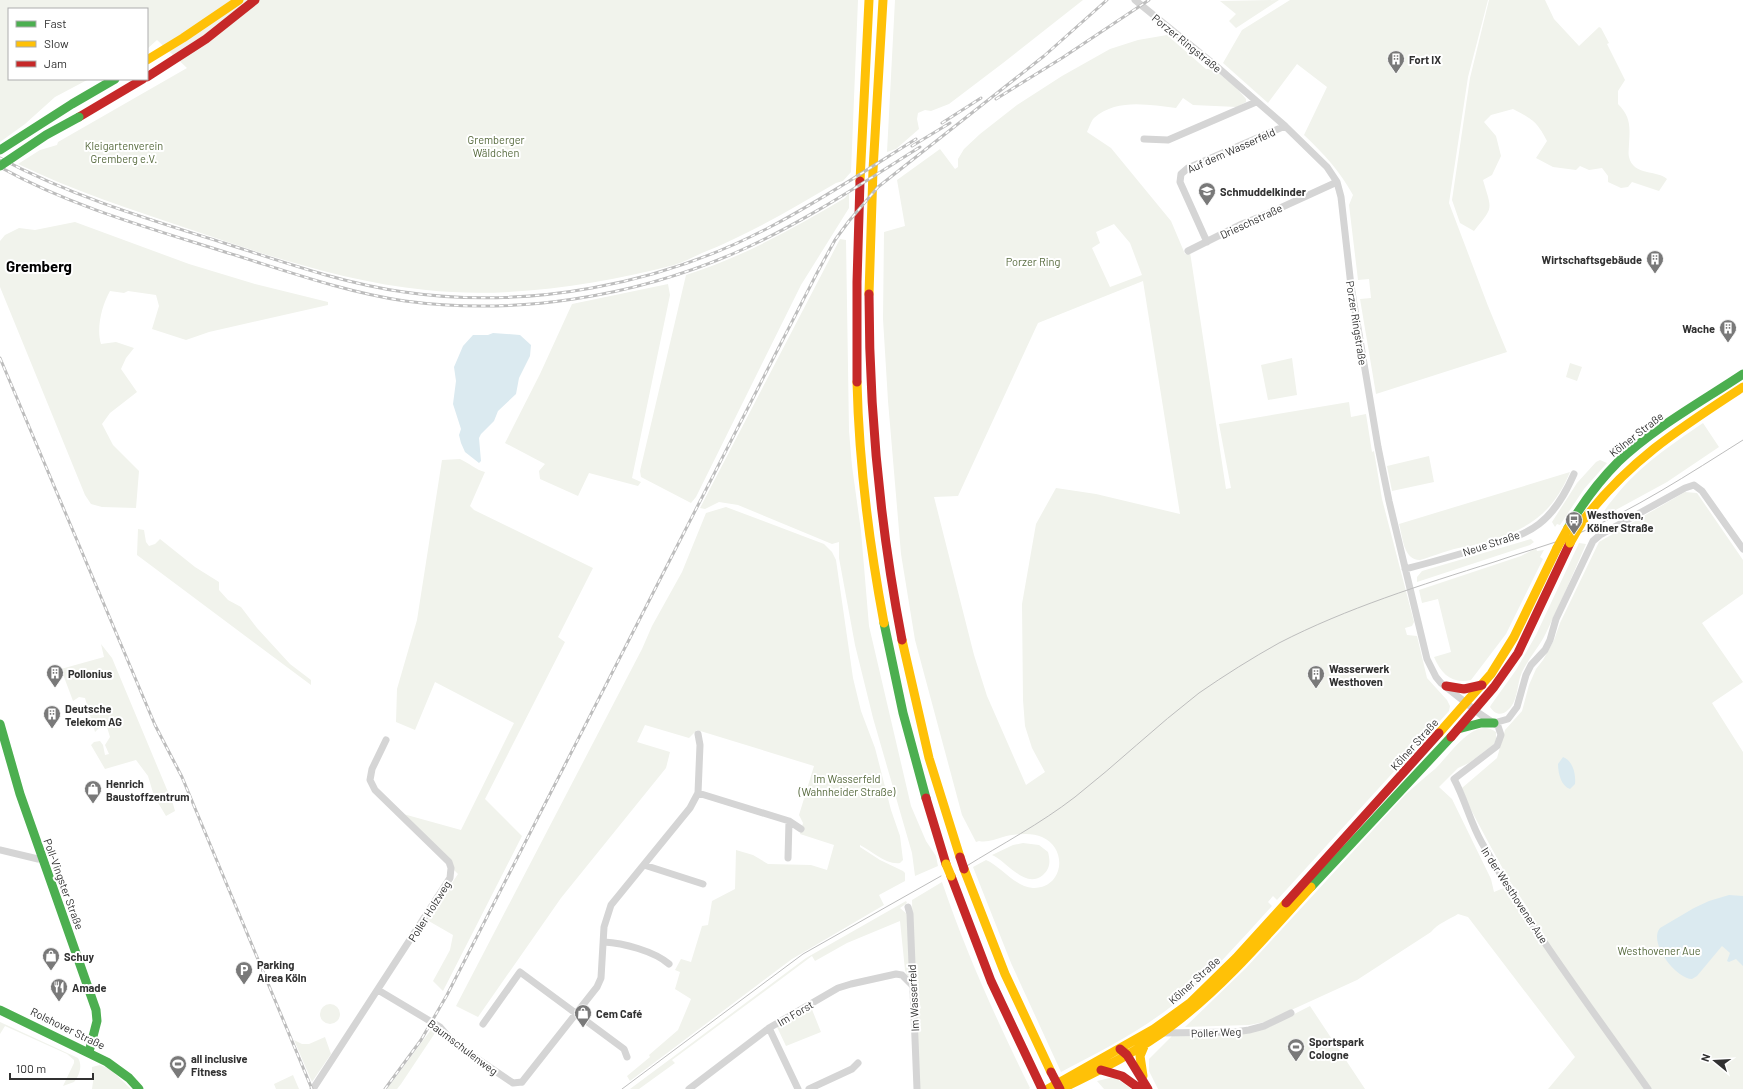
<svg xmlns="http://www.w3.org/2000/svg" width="1743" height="1089" font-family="Barlow,sans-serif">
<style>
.green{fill:#f1f3ec;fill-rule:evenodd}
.water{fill:#dbeaf0}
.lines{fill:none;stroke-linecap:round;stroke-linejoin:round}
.street{stroke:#d5d5d5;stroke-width:7}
.fast{stroke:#4caf50;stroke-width:9}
.slow{stroke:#ffc107;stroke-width:9}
.jam{stroke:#c62828;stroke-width:9}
.tram{stroke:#bdbdbd;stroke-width:1}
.rail-casing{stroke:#bdbdbd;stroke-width:3}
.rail{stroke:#fff;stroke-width:1.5;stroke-dasharray:4.5;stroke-linecap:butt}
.fast-bridge{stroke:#4caf50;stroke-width:9}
.slow-bridge{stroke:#ffc107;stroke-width:9}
.jam-bridge{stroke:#c62828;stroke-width:9}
.labels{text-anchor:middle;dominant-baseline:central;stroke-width:4;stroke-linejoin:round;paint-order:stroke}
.street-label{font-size:11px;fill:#313131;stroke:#fff}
.poi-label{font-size:11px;font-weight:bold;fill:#313131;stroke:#fff;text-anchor:start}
.park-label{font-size:11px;fill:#596c40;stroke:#fff}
.district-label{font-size:15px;font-weight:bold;fill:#000;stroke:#fff}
</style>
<rect width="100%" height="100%" fill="#fff"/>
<path class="green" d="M0,0H858L851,172L843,181L836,183C792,209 749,234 702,253C693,257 684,262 674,265C596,285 507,299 426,290C346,282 268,256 192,230C133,210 74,191 18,164L40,150L57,145L58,142L187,68L157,40L147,49V9H9V79H89L55,97L25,124L0,142Z
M895,0H1083L1003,63L949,104L931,111L925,110L918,113L917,119L919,129L896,149L887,152Z
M1279,0L1236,28L1229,21L1236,14L1220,1Z
M1290,0H1488L1468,77L1449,203L1488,306L1507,352L1376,394L1360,299L1371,298L1369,279L1358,280L1349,205L1353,195C1339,170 1324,154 1304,135L1327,87L1297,64L1268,103L1223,63L1242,30Z
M1489,0H1545L1554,19L1579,46L1599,27L1601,28L1609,43L1607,44L1625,80L1618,91V104C1631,117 1630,127 1629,144C1629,148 1628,153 1629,157C1633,176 1658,170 1667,179L1659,191L1632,182L1628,187L1621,188L1608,182V176L1602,168L1589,170L1580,166L1576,170L1553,167L1536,158L1547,141C1537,121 1532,119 1513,109L1491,115L1484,122L1496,136L1501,156L1492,175L1483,180C1492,211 1494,206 1474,231L1460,223L1452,200L1470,78Z
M1167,35L1206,69H1213L1235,86L1246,99V102L1237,107L1193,105L1183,98L1176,108C1149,105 1117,98 1094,118C1091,121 1089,128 1087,132L1111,148L1171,221L1185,254L1190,252L1226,489L1231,488L1219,424L1349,402L1351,417L1366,414L1372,452L1374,451L1382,499L1414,622L1412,626L1405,628L1407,635L1417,636L1427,678L1447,700L1450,706L1449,711L1277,900L1273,896L1268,902L1272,906C1241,940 1210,976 1173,1005C1139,1032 1099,1052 1061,1072L1011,963L973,867L986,860C1002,867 1015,887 1033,888C1063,889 1069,849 1042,837C1032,832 1014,834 1003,837C995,839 987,843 979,841L976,842L962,815L915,640L901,554L888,401L883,319L884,232L905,226L897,180L940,149L955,169L958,167V159L964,149L980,134L1017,105L1062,76L1110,49L1138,40ZM1114,224L1130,243L1142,275L1110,287L1092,248L1100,243L1096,232ZM1143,281L1180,514L1096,494L1056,488L1036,524L1022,604L1023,700L1025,726L1032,748L1045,772L1026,785L987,696L974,655L934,497L958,496L1038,323Z
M849,193V208L801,285L696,497L691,503L641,477L640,471L686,275C743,257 794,228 845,198Z
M75,222L189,264L255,284L328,302V305L209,332L186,340L152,329L159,306L156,295L128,291L124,293L110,291C102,305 96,328 101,344L116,342L134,348L126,358L121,369L137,392L110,413L102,424L113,445L139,471L136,508L102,507L91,504L85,495L0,287V241L5,235L19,228L35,230Z
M840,239L846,240L849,431L852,466L861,531L869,626L911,806L926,841L936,856L938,866L915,876L912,853L873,718L855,645L839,558V542L832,544L738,505L719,502L705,509L700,508Z
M668,284L670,295L632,478L641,482L638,486L589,473L578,496L540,479L539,471L545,464L505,443L540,374L572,304Z
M1292,358L1297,395L1268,400L1261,365Z
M1570,363L1582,367L1577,381L1566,377Z
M1703,423L1719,447L1667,482L1601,518C1604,510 1609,504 1614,498C1639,466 1671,445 1703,423Z
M1429,456L1434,482L1392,491L1387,466Z
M460,459C469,463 476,470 485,472L470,506L474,510L593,568L558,637L565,642L485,799L522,836L443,991L433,981L450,950L453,935L427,920L458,874L396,812L461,830L514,723L435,682L415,730L396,722L397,689L417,620L442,460Z
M1600,460L1607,463L1584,489L1560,525L1557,524L1555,527L1552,522L1577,483L1596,462Z
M1570,472C1554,511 1530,529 1491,540C1482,543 1472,546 1464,547C1450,549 1434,556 1420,560C1403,560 1403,537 1399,524Z
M1685,492L1697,493L1743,560V594L1702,623L1743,682L1712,703L1743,752V1089H1548L1575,1057L1468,917L1458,914C1450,919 1437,924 1431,932L1357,980L1265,1022L1249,1025L1185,1027L1246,968L1406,794C1416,785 1425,777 1435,769C1449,756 1474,715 1496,732V739L1494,744L1469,763L1458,768L1439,787L1452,799L1491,879L1494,892L1506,887L1521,913L1529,910L1509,880L1486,838L1469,806L1462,788L1497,758L1505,730L1522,711L1529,685L1536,669L1543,660L1554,640L1560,623L1599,542Z
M726,507L824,544L832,552L836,560L853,678L861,711L875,748L891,810L900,836L903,860L900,863C886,865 872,851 860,845V847L880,860L903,871L905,873V881L879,895L884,905L792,959L630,1081L627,1076L650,1057L649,1055L678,1030L691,999L675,989L680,972L675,970L681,959L691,962L702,926L708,925L712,901L735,889L736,850L753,855L768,864L811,865L827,870L834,845L800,834L803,823L799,815L814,766L697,730L689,738L645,725L637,742L670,752L666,768L561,898L478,1017L456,1006L642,649L652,626L682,572L706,513Z
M138,529L144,530L146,542L149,546L155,544L160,539L195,567L219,582V590L228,600L241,607L257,628L290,664L311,680V685L137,555Z
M1531,539L1534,542L1530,545L1417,582V577L1422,571Z
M1579,543L1586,544C1573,574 1560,604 1546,633C1539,647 1529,658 1522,672C1517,683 1518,701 1509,709C1501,717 1495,714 1490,707L1491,705L1516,670L1536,635Z
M1536,548L1537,551L1544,550L1540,557L1543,559L1506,634L1471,680C1452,684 1442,675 1434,657L1451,652L1438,599L1422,603L1419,590L1521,556Z
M101,644L112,658L173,804L175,811L166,816L154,796L148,776L136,760L105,769L91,745L94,742L100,741L103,745L105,755L109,754L105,745L110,737L107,727L101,726L95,732L85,698L79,697L73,701L61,669L104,657Z
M1023,843L1039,845L1048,852C1050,860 1051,868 1043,875C1025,890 1007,861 992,855L1013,845Z
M942,882C966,953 997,1021 1030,1088L1029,1089H920L916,1012L921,1008L914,983L912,900Z
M906,901L907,903L900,908L907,914L910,976L907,975L905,970L900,921L847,943L815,961L812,956L672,1060L675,1063L639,1089H630L806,958Z
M320 1014a10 10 0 1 1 20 0a10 10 0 1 1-20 0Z
M1310,1006L1365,1089H1158L1149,1071V1059L1172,1036L1269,1027Z
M811,1007L821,1032L786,1046L777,1027Z
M0,1022L78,1058C83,1066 79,1076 74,1082L63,1086L74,1063V1060L67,1054L5,1026L0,1034Z
M433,1027L437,1030L401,1084L397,1089H387Z
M325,1037L331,1054L312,1082L294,1040L302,1044H309Z
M100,1065L110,1069L131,1089H92L94,1075L92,1073V1067Z
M293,1075L299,1089H276L274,1084Z
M1114,1077L1132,1089H1104L1097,1081Z"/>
<path class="water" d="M493,333L520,335L531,345L530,356L519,378L516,394L498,411L494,421L481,434L479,438L481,461L479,463L465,452L461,443L459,435L461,429L453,404L456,381L454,367L463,346L473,335H488Z
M1563,757C1573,761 1576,774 1575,784L1570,789C1561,786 1558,773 1558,764Z
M1729,895L1743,896V966L1736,959L1729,962L1727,961L1730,953L1722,946L1697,976L1692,979C1675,978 1648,942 1660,928L1694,908L1709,901Z"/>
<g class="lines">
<path class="street" d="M1135,0L1216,66L1285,126L1327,167L1337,182L1341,197L1351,286L1378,447L1389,501L1427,659L1436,677L1441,683L1480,714L1498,726L1501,735L1497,746L1454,779C1465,799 1470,822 1482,843C1531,929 1591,1008 1648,1089
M1144,139L1168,140L1256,102
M1207,242L1180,182L1181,174L1188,168L1285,126
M1188,251L1242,224L1267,214L1337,182
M1405,569C1429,563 1453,556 1477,549C1498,542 1521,538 1539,524C1556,511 1566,492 1574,474
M1494,723L1508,719L1517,707L1526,675L1531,665L1545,650L1550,640L1556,619L1593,541L1600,535L1685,488L1694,485L1702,491L1743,549
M698,793L789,821L801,829
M0,850L38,859L42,857
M788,858L789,821
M644,865L703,884
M908,907L910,914L917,1089
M604,942C623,943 654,951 669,964
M378,990L440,1027L454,1043L513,1083L522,1082
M483,1024L520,972L624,1049L627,1057
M769,1028L798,1089
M1162,1033L1235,1032L1249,1030L1264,1026L1291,1013
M522,1082L597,987L601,978L604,927L611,905L690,808L698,793L700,745L698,734
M313,1089L450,878L451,868L449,862L375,790L370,780L372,769L386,740
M689,1089L769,1028L838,988L851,984L896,974L902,975L912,985
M809,1089L852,1069L858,1063"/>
<path class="fast" d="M0,150L72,104L115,79
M1568,528C1582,504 1598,482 1618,462C1655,427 1701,402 1743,374
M884,623L903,713L926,798
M0,724L20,794L96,1010L97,1021L89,1052
M1458,729L1481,723H1494
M1311,887L1451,737
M0,1010L107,1062L129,1078L139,1089"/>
<path class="slow" d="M147,60L183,38L239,0
M860,181L869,0
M869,294L873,170L883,0
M857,382C859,463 869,543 884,623
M1582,522C1628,461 1680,428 1743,387
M902,640L929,758L960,857
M1439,733L1491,674L1514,637L1557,548
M964,869L1005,974L1051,1072
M1143,1076L1140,1056L1145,1044
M1048,1089L1154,1029L1190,1003L1236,958L1286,903
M1061,1089C1100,1070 1139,1051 1174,1024C1225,985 1268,934 1311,887"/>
<path class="jam" d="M147,77L206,39L255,0
M79,117L143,79
M869,294C869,410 880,526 902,640
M857,382V282L860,181
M1446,686L1464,689L1482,685
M1451,737L1494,687L1518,653L1570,543
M926,798L946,864
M951,876L991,981L1042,1089
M1286,903L1439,733
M1120,1049L1127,1055L1148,1089
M1101,1070L1122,1076L1140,1089"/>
<path class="tram" d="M965,867C1002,844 1040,824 1075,797C1117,764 1156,726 1199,693C1225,675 1252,658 1279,643C1347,608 1421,585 1494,562C1520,553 1549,545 1575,535C1634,510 1689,474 1743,440
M622,1089L803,954L941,876"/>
<g class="rail-casing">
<path id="rail" d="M996,99L1062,58L1149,0
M942,123L981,98
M912,146L950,123
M0,158C71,196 148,219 224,243C283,262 342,283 404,292C527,310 660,285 770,227C820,201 868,169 916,139
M0,167C70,206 149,228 225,252C284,270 344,292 405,301C516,316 634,297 737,252C801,224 861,184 920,147
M0,358L155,725L182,777L312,1089
M385,1089L421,1040L447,995L817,273L835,240L849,221L878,187L1044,56L1107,0"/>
</g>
<use href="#rail" class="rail"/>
<path class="fast-bridge" d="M0,166L46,135L79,117"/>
<path class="slow-bridge" d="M1570,543L1582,522
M1557,548L1568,528
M946,864L951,876"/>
<path class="jam-bridge" d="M960,857L964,869
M1051,1072L1060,1089"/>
</g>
<defs>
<g id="building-pin" transform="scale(0.9)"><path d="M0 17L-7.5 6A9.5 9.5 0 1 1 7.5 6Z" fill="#797979" stroke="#fff"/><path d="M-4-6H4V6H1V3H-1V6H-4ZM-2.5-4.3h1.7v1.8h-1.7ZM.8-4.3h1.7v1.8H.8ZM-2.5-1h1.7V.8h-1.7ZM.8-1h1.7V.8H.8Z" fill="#fff"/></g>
<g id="school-pin" transform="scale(0.9)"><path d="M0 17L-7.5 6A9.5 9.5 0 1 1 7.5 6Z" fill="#797979" stroke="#fff"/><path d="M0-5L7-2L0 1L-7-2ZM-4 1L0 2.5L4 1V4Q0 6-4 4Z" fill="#fff"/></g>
<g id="bus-pin" transform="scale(0.9)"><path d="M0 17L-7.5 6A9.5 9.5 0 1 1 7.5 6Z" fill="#797979" stroke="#fff"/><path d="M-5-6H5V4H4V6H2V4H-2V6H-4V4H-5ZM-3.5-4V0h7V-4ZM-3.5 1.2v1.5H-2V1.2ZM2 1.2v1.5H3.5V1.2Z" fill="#fff"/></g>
<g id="shop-pin" transform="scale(0.9)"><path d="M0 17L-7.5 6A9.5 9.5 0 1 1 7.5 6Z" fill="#797979" stroke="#fff"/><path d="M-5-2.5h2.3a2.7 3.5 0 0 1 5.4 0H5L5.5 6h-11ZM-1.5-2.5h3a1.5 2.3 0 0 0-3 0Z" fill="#fff"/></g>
<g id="parking-pin" transform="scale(0.9)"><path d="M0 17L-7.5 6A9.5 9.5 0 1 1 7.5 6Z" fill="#797979" stroke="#fff"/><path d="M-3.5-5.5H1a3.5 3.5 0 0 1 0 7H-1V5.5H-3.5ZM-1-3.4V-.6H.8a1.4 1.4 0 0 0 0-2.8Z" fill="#fff"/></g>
<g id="restaurant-pin" transform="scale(0.9)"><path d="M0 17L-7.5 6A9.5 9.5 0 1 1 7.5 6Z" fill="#797979" stroke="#fff"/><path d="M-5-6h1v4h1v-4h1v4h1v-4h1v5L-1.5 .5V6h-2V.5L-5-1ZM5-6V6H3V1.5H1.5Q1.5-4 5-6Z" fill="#fff"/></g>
<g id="stadium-pin" transform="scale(0.9)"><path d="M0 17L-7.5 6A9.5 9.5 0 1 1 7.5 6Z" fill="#797979" stroke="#fff"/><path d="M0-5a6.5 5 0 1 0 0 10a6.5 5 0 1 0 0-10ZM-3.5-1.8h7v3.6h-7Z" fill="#fff"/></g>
</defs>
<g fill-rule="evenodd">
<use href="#building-pin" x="1396" y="59"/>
<use href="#school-pin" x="1207" y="191"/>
<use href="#building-pin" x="1655" y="259"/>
<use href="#building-pin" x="1728" y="328"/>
<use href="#bus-pin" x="1574" y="520"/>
<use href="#building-pin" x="55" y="673"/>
<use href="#building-pin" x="1316" y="674"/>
<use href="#building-pin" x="52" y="714"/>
<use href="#shop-pin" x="93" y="789"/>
<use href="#shop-pin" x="51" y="956"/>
<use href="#parking-pin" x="244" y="970"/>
<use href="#restaurant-pin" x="59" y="987"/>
<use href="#shop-pin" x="583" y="1013"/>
<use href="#stadium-pin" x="1296" y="1047"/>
<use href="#stadium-pin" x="178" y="1064"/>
</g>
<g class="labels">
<g class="street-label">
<text transform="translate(1187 43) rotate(39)">Porzer Ringstraße</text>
<text transform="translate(1231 150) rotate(-24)">Auf dem Wasserfeld</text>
<text transform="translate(1251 221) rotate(-25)">Drieschstraße</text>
<text transform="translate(1357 323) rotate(81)">Porzer Ringstraße</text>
<text transform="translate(1636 434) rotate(-38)">Kölner Straße</text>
<text transform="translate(1491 543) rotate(-18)">Neue Straße</text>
<text transform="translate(1414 744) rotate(-48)">Kölner Straße</text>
<text transform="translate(64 884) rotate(70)">Poll-Vingster Straße</text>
<text transform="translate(1515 895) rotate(57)">In der Westhovener Aue</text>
<text transform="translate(429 911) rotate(-58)">Poller Holzweg</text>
<text transform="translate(1194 980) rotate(-42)">Kölner Straße</text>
<text transform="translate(913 998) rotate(-93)">Im Wasserfeld</text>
<text transform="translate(795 1013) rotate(-30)">Im Forst</text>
<text transform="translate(68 1028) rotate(26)">Rolshover Straße</text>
<text transform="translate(1216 1032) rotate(-2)">Poller Weg</text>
<text transform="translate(463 1047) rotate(37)">Baumschulenweg</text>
</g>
<g class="poi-label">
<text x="1409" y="59">Fort IX</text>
<text x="1220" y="191">Schmuddelkinder</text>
<text x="1642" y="259" text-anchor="end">Wirtschaftsgebäude</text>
<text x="1715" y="328" text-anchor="end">Wache</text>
<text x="1587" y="514">Westhoven,<tspan x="1587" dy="13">Kölner Straße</tspan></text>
<text x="1329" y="668">Wasserwerk<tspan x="1329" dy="13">Westhoven</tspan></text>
<text x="68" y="673">Pollonius</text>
<text x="65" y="708">Deutsche<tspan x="65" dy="13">Telekom AG</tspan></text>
<text x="106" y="783">Henrich<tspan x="106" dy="13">Baustoffzentrum</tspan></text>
<text x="64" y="956">Schuy</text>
<text x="257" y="964">Parking<tspan x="257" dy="13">Airea Köln</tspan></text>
<text x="72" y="987">Amade</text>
<text x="596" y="1013">Cem Café</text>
<text x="1309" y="1041">Sportspark<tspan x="1309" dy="13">Cologne</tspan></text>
<text x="191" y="1058">all inclusive<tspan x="191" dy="13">Fitness</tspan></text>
</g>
<g class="park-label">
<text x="496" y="139">Gremberger<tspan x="496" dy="13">Wäldchen</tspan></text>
<text x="124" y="145">Kleigartenverein<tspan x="124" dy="13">Gremberg e.V.</tspan></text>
<text x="1033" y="261">Porzer Ring</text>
<text x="847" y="778">Im Wasserfeld<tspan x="847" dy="13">(Wahnheider Straße)</tspan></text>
<text x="1659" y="950">Westhovener Aue</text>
</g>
<g class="district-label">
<text x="39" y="266">Gremberg</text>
</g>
</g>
<rect x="8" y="8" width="140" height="72" fill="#ffffff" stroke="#adadad"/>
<rect x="16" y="21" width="20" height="6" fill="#4caf50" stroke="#adadad"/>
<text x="44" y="28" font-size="12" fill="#313131">Fast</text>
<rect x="16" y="41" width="20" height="6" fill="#ffc107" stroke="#adadad"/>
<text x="44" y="48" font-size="12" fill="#313131">Slow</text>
<rect x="16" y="61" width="20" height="6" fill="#c62828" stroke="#adadad"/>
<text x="44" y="68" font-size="12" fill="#313131">Jam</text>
<g transform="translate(1715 1061) rotate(288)" stroke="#ffffff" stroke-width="3" paint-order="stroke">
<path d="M0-3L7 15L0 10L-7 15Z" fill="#313131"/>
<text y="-6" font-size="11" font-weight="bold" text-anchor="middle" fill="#313131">N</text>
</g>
<path d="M10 1073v6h83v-6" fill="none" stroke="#313131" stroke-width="2"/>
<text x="16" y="1073" font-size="12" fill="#313131" stroke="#ffffff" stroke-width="3" paint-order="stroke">100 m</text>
</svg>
